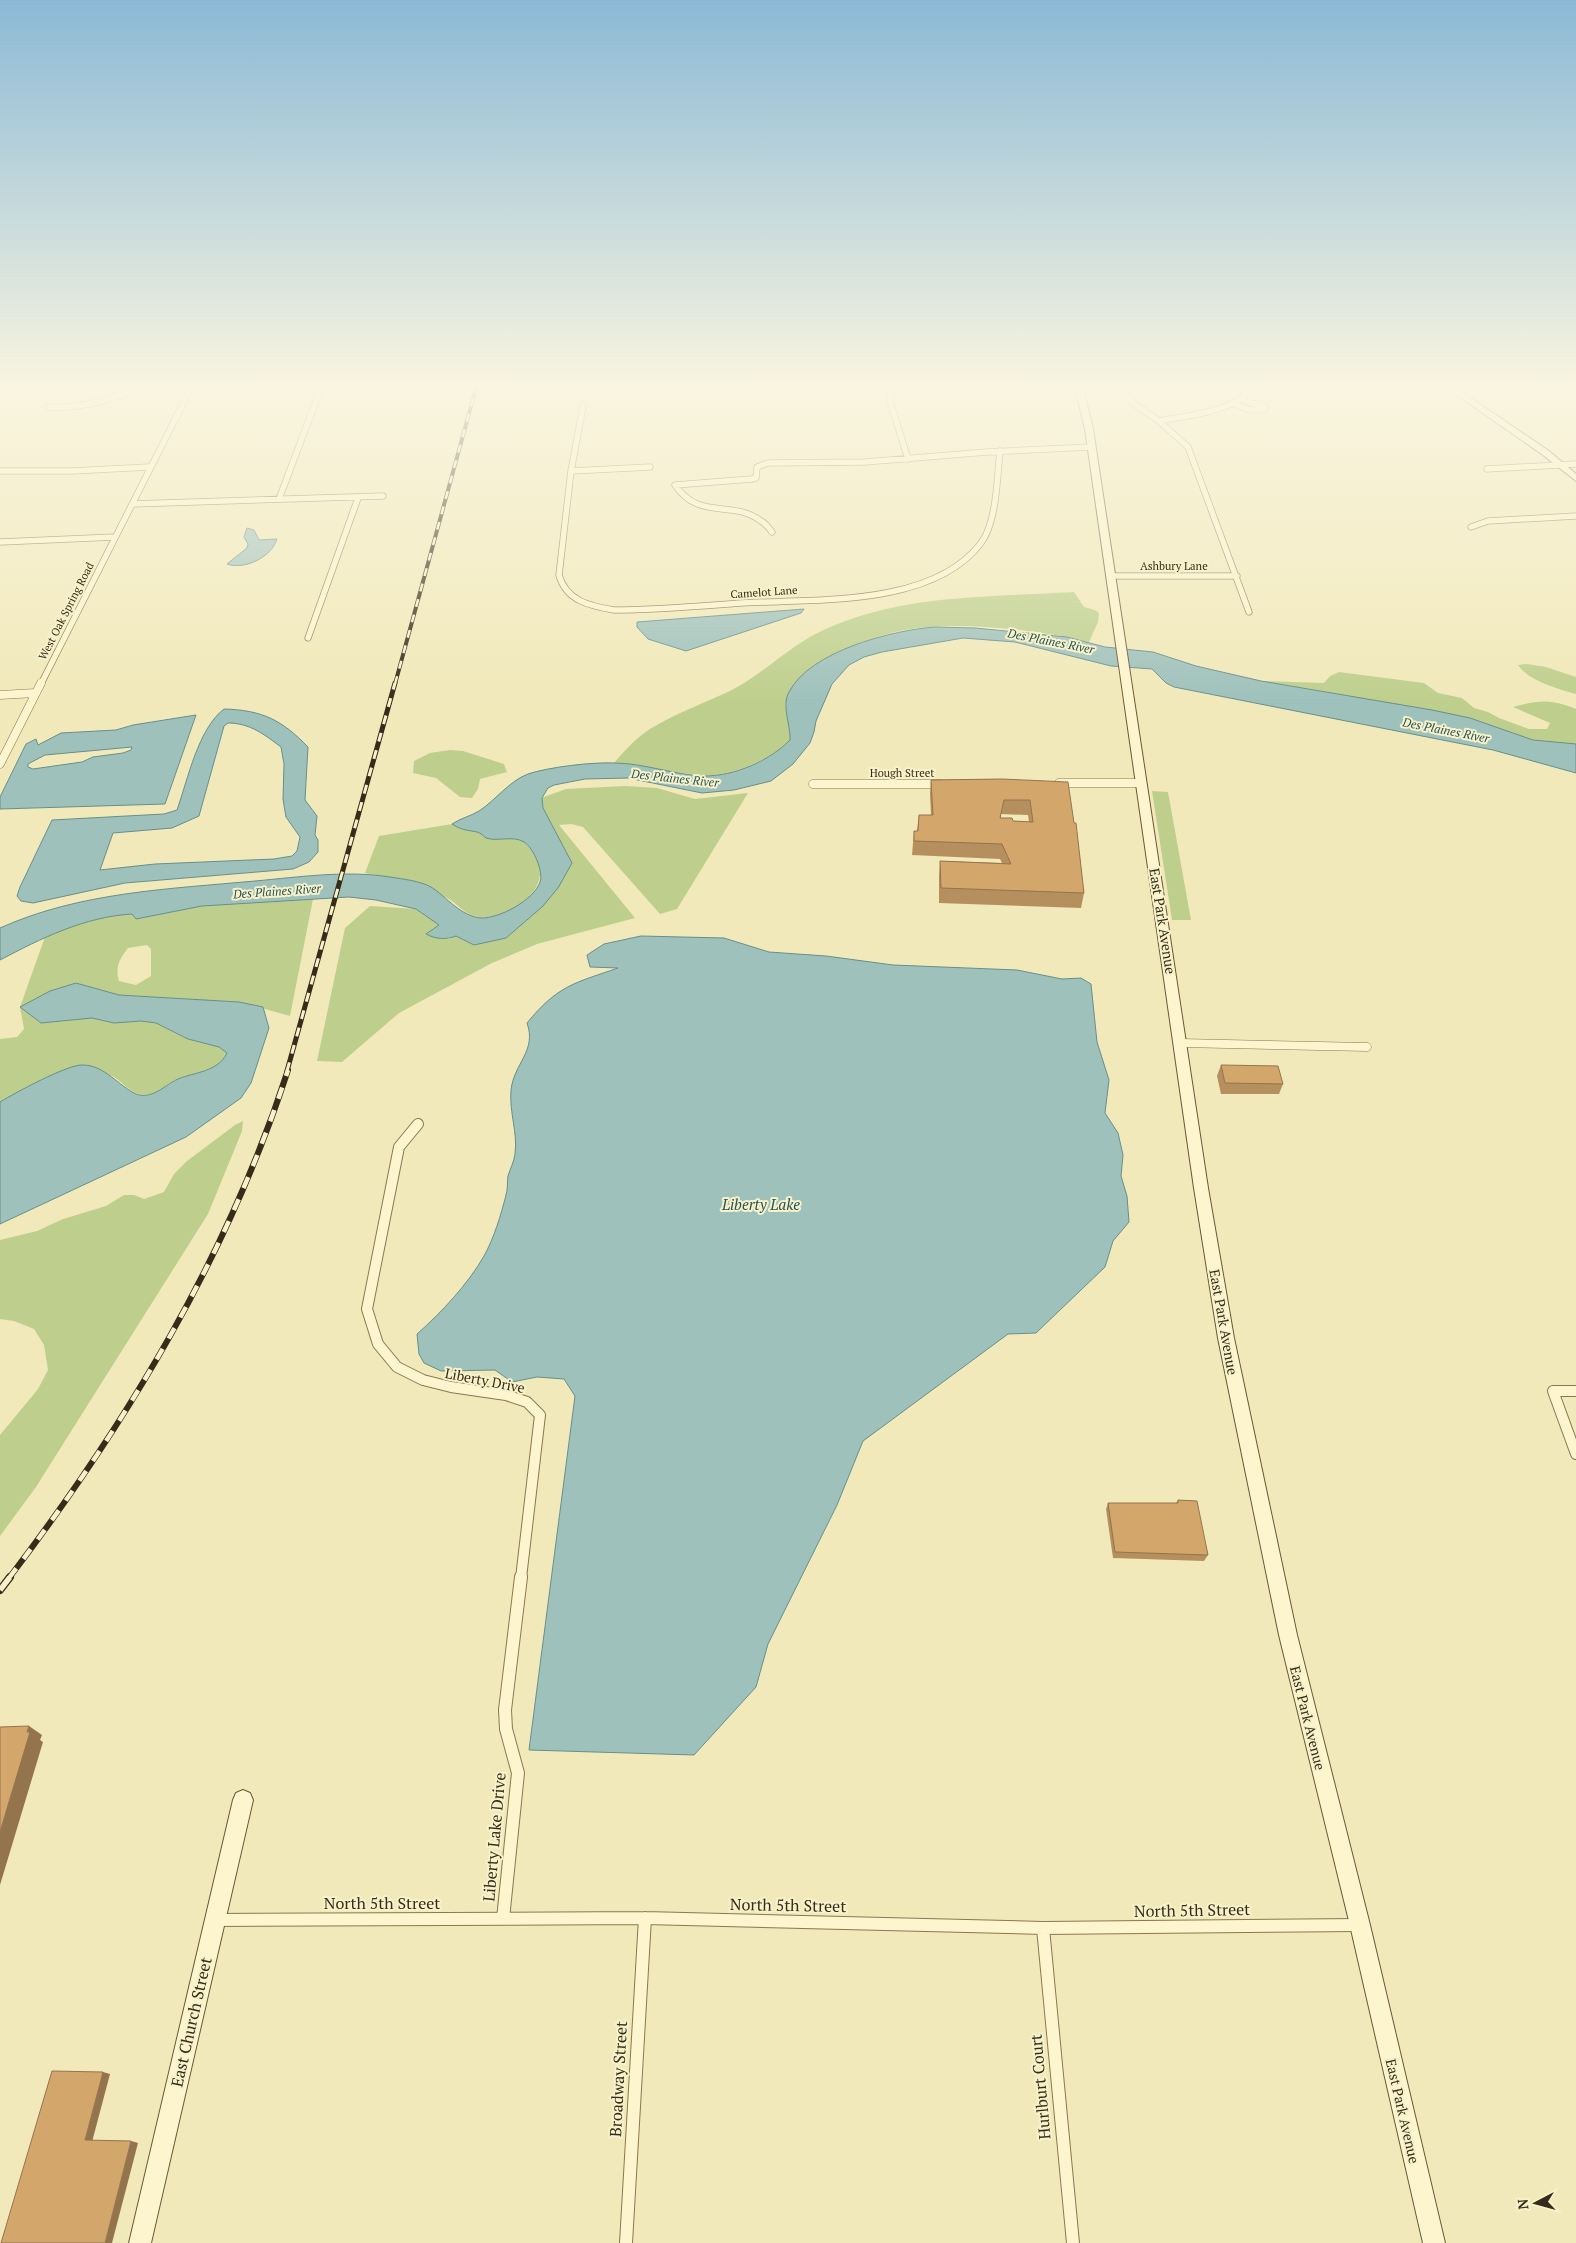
<svg xmlns="http://www.w3.org/2000/svg" width="1576" height="2243" font-family="'PT Serif',serif">
<style>
.green{fill:#becf8d;fill-rule:evenodd}
.water{fill:#9fc1bc;stroke:#668f8b;fill-rule:evenodd}
.lines{fill:none;stroke-linecap:round;stroke-linejoin:round}
.street-far3-casing{stroke:#897853;stroke-width:7}
.street-far2-casing{stroke:#897853;stroke-width:9}
.street-far1-casing{stroke:#897853;stroke-width:12}
.street-casing{stroke:#897853;stroke-width:14}
.secondary-casing{stroke:#6a5836;stroke-width:2}
.street-far3{stroke:#fcf5cd;stroke-width:5.5}
.street-far2{stroke:#fcf5cd;stroke-width:8}
.street-far1{stroke:#fcf5cd;stroke-width:10}
.street{stroke:#fcf5cd;stroke-width:12}
.secondary{fill:#fcf5cd;fill-rule:evenodd}
.rail-far3-casing{stroke:#362c19;stroke-width:4}
.rail-far2-casing{stroke:#362c19;stroke-width:5}
.rail-far1-casing{stroke:#362c19;stroke-width:6}
.rail-casing{stroke:#362c19;stroke-width:8}
.rail-far3{stroke:#f8f2ca;stroke-width:2.5;stroke-dasharray:8;stroke-linecap:butt}
.rail-far2{stroke:#f8f2ca;stroke-width:3;stroke-dasharray:9;stroke-linecap:butt}
.rail-far1{stroke:#f8f2ca;stroke-width:4.5;stroke-dasharray:12;stroke-linecap:butt}
.rail{stroke:#f8f2ca;stroke-width:5.5;stroke-dasharray:16;stroke-linecap:butt}
.wall{fill:#b58f5d;fill-rule:evenodd}
.shaded-wall{fill:#94744c}
.building{fill:#d3a66c;stroke:#94744c;fill-rule:evenodd}
.labels{text-anchor:middle;dominant-baseline:central;stroke-width:4;stroke-linejoin:round;paint-order:stroke}
.far-street-label{font-size:11px;fill:#362c19;stroke:#f8f2ca}
.far-water-label{font-size:12px;font-style:italic;fill:#275358;stroke:#f8f2ca}
.street-label{font-size:14px;fill:#362c19;stroke:#f8f2ca}
.water-label{font-size:15px;font-style:italic;fill:#275358;stroke:#f8f2ca}
.near-street-label{font-size:16px;fill:#362c19;stroke:#f8f2ca}
</style>
<rect width="100%" height="100%" fill="#f1e9ba"/>
<path class="green" d="M1074,592L1084,607L1095,610L1099,613L1098,622L1089,642C1042,630 959,621 911,629C885,633 862,641 839,653C830,657 819,661 812,667C803,674 792,694 785,704L791,731L790,740C770,760 731,777 702,775C673,773 643,767 614,763C625,750 636,738 650,729C676,713 705,703 732,690C766,672 792,643 828,628C904,594 992,597 1074,592Z
M1527,664L1546,667L1576,677V694C1557,688 1530,682 1518,665Z
M1339,672L1424,683L1438,693L1462,698L1474,708L1488,712L1499,718L1529,729H1547L1550,723L1513,707C1539,700 1550,699 1576,709V744L1533,740L1470,718L1432,710L1261,681L1324,683L1330,676Z
M450,750L463,751L504,764L507,772L480,779L478,789L472,798L460,797L436,778L413,773L414,761L430,753Z
M625,786L657,788L695,799L748,793L677,909L660,914L583,827L571,824L559,825L635,918L537,944L492,963L399,1013L342,1062L317,1061L345,928L370,906L416,909L439,925L426,934L449,939L456,936L474,945L506,938L542,907L541,798L566,789Z
M1152,791L1168,792L1191,920H1172Z
M452,824C462,831 466,829 477,832C481,833 483,837 487,838C498,842 513,835 524,842C532,847 540,862 540,871C542,896 504,920 480,917C462,915 459,903 445,897C418,884 394,878 365,873L379,836Z
M313,899L290,1016L239,1002L119,995L76,983L20,1007L41,1023L92,1018L114,1023L141,1021L156,1023L188,1039L219,1047L227,1053C218,1072 195,1072 178,1079C165,1085 155,1098 139,1094C130,1092 122,1082 114,1077C105,1072 95,1069 86,1065L0,1102V1039L17,1037L24,1029L20,1007L45,937C74,925 100,916 132,914L137,919L202,906ZM147,945L151,949V976L136,985L119,981C115,967 119,960 128,948Z
M243,1121L242,1131L208,1214L36,1487L0,1536V1435L38,1389L48,1370L44,1345L34,1329L14,1321L0,1319V1240L37,1231L63,1219L106,1206L124,1195H134L144,1199L164,1192L174,1174L187,1161L235,1125Z"/>
<path class="water" d="M247,528L254,530L259,540L277,539C271,558 244,570 227,564L247,548L248,544L244,537Z
M804,609L801,613L686,651L648,639L637,627V622Z
M935,627L975,628L1067,637L1105,647L1153,652L1196,666L1261,681L1432,710L1470,718L1533,740L1576,744V773L1493,750L1174,687L1166,683L1152,669L1111,666L1015,642L963,638L882,652L864,657L849,665L832,684L816,721L814,732L810,743L793,764L771,781L734,790L702,793L628,778L585,779L554,785L548,788L542,798L543,808L572,863L558,888L542,907L506,938L474,945L456,936C446,940 435,939 426,934L439,925L416,909L376,900L349,897L202,906L136,919L132,914C84,917 42,938 0,960V928C80,892 169,889 255,881C300,877 346,870 390,877C403,879 420,881 431,887C447,897 461,917 482,918C500,918 534,900 540,882C544,872 533,847 524,842C513,835 497,842 486,838C483,836 481,833 477,832C467,830 461,830 452,824C461,818 471,816 479,811C496,800 509,781 528,774C549,767 592,762 614,763C644,763 674,775 704,776C735,776 769,761 790,740C791,725 781,706 789,692C810,651 893,630 935,627Z
M224,709C262,710 282,720 308,747L305,800L317,816L315,835L318,840V852L309,862L293,869L125,883L33,903L21,901L17,896L20,887L52,820L164,814L177,810C188,779 198,729 224,709ZM228,723C250,723 265,735 281,747L284,764L283,799L286,817L300,837L297,851L292,856L274,859L155,864L100,870L113,833L172,828L199,816L224,726Z
M196,715L165,804L0,809V797L26,744L36,739L38,745L61,733L116,730L133,725ZM132,747L131,750L123,753L93,757L82,762L33,769L28,767V764L45,755Z
M641,936L724,938L769,952L826,956L893,965L1017,970L1062,979L1081,978L1091,984L1097,1042L1109,1080L1105,1113L1118,1133L1123,1155L1121,1176L1127,1196L1129,1222L1113,1241L1105,1267L1036,1333L1008,1334L863,1441L837,1505L768,1644L756,1687L694,1755L529,1750L575,1396L564,1379L537,1377L512,1382L495,1370L441,1371L424,1363L419,1354L417,1334C441,1313 468,1284 484,1256C494,1238 501,1215 506,1195C508,1189 507,1183 508,1176C510,1169 514,1162 515,1154C518,1133 509,1112 511,1090C514,1063 537,1051 527,1023C558,985 575,983 618,968L590,967L587,955L604,944Z
M76,983L119,995L239,1002L263,1007L269,1028L251,1083L241,1098L186,1137L0,1224V1102C15,1093 68,1064 83,1065C104,1065 119,1086 136,1094C152,1100 165,1085 178,1079C195,1072 218,1072 227,1053L219,1047L188,1039L156,1023L141,1021L114,1023L92,1018L41,1023L20,1007L50,991Z"/>
<g class="lines">
<g class="street-far3-casing">
<path id="street-far3" d="M892,388L890,401L908,459
M1120,388L1133,403L1159,421C1184,416 1237,412 1250,388
M1234,404L1250,410H1264L1265,407L1242,400
M583,406L571,471L559,575C566,601 590,606 614,610C657,610 700,606 742,603C814,599 933,607 981,543C997,522 997,477 1000,451
M48,407C81,409 109,400 139,388
M1159,421L1188,447L1249,612
M1487,469L1576,464
M0,471H72L149,467
M571,471L650,467
M279,499L321,388
M132,504L383,496
M1471,527L1488,521L1576,516
M772,532C769,528 765,523 761,521C732,499 699,521 675,485L752,479L756,478L757,467L768,463L865,462L987,452L1091,447
M0,542L115,537
M1111,576H1237
M308,638L358,498
M41,684L191,388"/>
</g>
<g class="street-far2-casing">
<path id="street-far2" d="M0,695L35,693
M0,764L41,683
M1059,783H1141
M813,784H941
M1181,1043L1367,1047"/>
</g>
<g class="street-far1-casing">
<path id="street-far1" d="M418,1124L399,1147L367,1309L378,1344L397,1367L423,1380L451,1387L506,1395L527,1402L540,1415L521,1578
M1576,1391H1553L1576,1454"/>
</g>
<g class="street-casing">
<path id="street" d="M503,1919L518,1773L506,1729L505,1710L521,1577
M215,1920L645,1918L1043,1928L1360,1925
M1043,1928L1073,2243
M626,2243L645,1918"/>
</g>
<g class="secondary-casing">
<path id="secondary" d="M1075,388H1083L1093,429L1208,1188L1234,1338L1297,1635L1370,1925L1445,2243H1423L1350,1925L1279,1635L1218,1338L1194,1188L1085,429Z
M1447,388H1456L1549,451L1576,474V481L1543,455Z
M243,1790L250,1793L253,1800L151,2243H129L233,1800L236,1793Z"/>
</g>
<use href="#street-far3" class="street-far3"/>
<use href="#street-far2" class="street-far2"/>
<use href="#street-far1" class="street-far1"/>
<use href="#street" class="street"/>
<use href="#secondary" class="secondary"/>
<g class="rail-far3-casing">
<path id="rail-far3" d="M395,684L476,388"/>
</g>
<g class="rail-far2-casing">
<path id="rail-far2" d="M287,1071L395,683"/>
</g>
<g class="rail-far1-casing">
<path id="rail-far1" d="M9,1578C127,1423 228,1256 288,1070"/>
</g>
<g class="rail-casing">
<path id="rail" d="M0,1590L10,1577"/>
</g>
<use href="#rail-far3" class="rail-far3"/>
<use href="#rail-far2" class="rail-far2"/>
<use href="#rail-far1" class="rail-far1"/>
<use href="#rail" class="rail"/>
</g>
<path class="wall" d="M1002,779L1074,823L1084,893L1081,908L939,903V876L940,861L1002,863L1000,859L912,855L914,831H917L919,815H931L930,794L931,780ZM1001,814L1028,815L1029,822L1013,821L1001,818Z
M1221,1065L1283,1084L1279,1094H1221L1217,1076Z
M1178,1500L1208,1555L1204,1561L1113,1558L1106,1509L1108,1503H1176Z"/>
<path class="shaded-wall" d="M29,1726L42,1735L40,1740L43,1742L0,1885V1832Z
M103,2072L110,2074L92,2142L85,2140Z
M131,2141L138,2143L112,2243H105Z"/>
<path class="building" d="M1002,779L1068,782L1074,823H1076L1084,893L941,888L940,861L1011,864L1002,844L914,841V831H918L919,815H933L931,780ZM1004,800H1030L1033,822L1013,821L1012,818H1000Z
M1221,1065L1278,1066L1283,1084L1225,1083Z
M1178,1500L1197,1501L1208,1555L1115,1552L1108,1503H1178Z
M29,1726L27,1732H30L0,1832V1727Z
M52,2071L103,2072L85,2140L131,2141L105,2243H1Z"/>
<linearGradient id="sky" x2="0" y2="1"><stop stop-color="#8bb9d6"/><stop offset="0.55" stop-color="#f9f5e0"/><stop offset="1" stop-color="#f9f5e0" stop-opacity="0"/></linearGradient>
<rect width="1576" height="702" fill="url(#sky)"/>
<g class="labels">
<g class="far-street-label">
<text x="1174" y="566">Ashbury Lane</text>
<text transform="translate(764 592) rotate(-4)">Camelot Lane</text>
<text transform="translate(66 611) rotate(-63)">West Oak Spring Road</text>
<text x="902" y="773">Hough Street</text>
</g>
<g class="far-water-label">
<text transform="translate(1051 641) rotate(11)">Des Plaines River</text>
<text transform="translate(1446 730) rotate(11)">Des Plaines River</text>
<text transform="translate(675 778) rotate(6)">Des Plaines River</text>
<text transform="translate(277 891) rotate(-4)">Des Plaines River</text>
</g>
<g class="street-label">
<text transform="translate(1163 921) rotate(81)">East Park Avenue</text>
<text transform="translate(1224 1322) rotate(80)">East Park Avenue</text>
<text transform="translate(485 1380) rotate(11)">Liberty Drive</text>
<text transform="translate(1308 1718) rotate(76)">East Park Avenue</text>
<text transform="translate(1403 2111) rotate(77)">East Park Avenue</text>
</g>
<g class="water-label">
<text x="761" y="1204">Liberty Lake</text>
</g>
<g class="near-street-label">
<text transform="translate(494 1837) rotate(-85)">Liberty Lake Drive</text>
<text x="382" y="1903">North 5th Street</text>
<text transform="translate(788 1905) rotate(1)">North 5th Street</text>
<text transform="translate(1192 1910) rotate(-1)">North 5th Street</text>
<text transform="translate(191 2022) rotate(-77)">East Church Street</text>
<text transform="translate(618 2079) rotate(-87)">Broadway Street</text>
<text transform="translate(1040 2087) rotate(-95)">Hurlburt Court</text>
</g>
</g>
<g transform="translate(1536 2203) rotate(264)" stroke="#f8f2ca" stroke-width="4" paint-order="stroke">
<path d="M0-4L9 19L0 12L-9 19Z" fill="#362c19"/>
<text y="-8" font-size="14" font-weight="bold" text-anchor="middle" fill="#362c19">N</text>
</g>
</svg>
